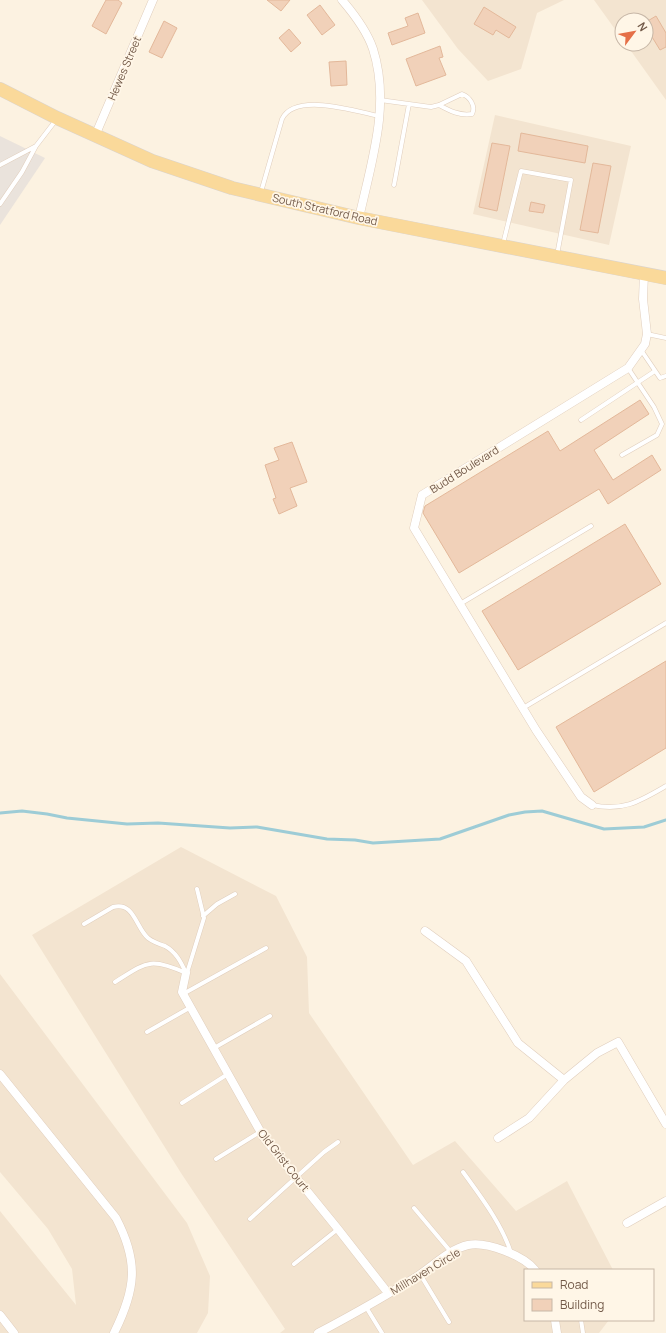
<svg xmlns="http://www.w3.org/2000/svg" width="666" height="1333" font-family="Manrope,sans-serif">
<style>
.residential{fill:#f3e4d0}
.industrial{fill:#eae3dc}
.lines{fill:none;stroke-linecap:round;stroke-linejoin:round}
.stream{stroke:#9dccd6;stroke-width:3}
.building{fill:#f1d1b9;stroke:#e3b89a}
.service-casing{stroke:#e0cebd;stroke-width:5}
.minor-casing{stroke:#e0cebd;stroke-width:9}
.primary-casing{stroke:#dad4cf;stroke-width:14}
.service{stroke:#fff;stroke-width:4}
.minor{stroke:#fff;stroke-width:8}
.primary{stroke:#fad99a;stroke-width:13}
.labels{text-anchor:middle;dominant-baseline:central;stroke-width:3.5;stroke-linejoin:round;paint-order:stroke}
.street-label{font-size:11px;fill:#725948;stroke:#fff6e7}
</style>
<rect width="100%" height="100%" fill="#fcf2e1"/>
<path class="residential" d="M422,0H564L537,13L521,69L488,81L458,49Z
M594,0H666V100L626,44H646V20H622V39Z
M495,115L631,146L609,245L473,214Z
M181,847L276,896L307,957L309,1013L413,1165L455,1141L516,1211L567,1181L613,1270H525V1320H609L599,1333H280L285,1329L181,1173L32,935Z
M0,974L187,1223L210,1276L208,1313L197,1333H0V1211L76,1305L72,1269L48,1229L0,1172Z"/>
<path class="industrial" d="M0,136L45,158L0,225Z"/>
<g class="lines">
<path class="stream" d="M0,813L22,811L47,814L67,818L127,824L158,823L230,828L257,827L327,839L355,840L373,843L440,839L509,815L525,812L542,811L604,829L644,827L666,820"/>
</g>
<path class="building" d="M106,0H118L122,3L106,34L92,26Z
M267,0H290L281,11Z
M320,5L335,25L322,35L307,15Z
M484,7L516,27L509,38L496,30L493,35L474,24Z
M418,13L425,33L392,45L388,33L408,26L405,18Z
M656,16L666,33V47L660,50L646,27V22Z
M164,21L177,28L162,58L149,52Z
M289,29L301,43L291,52L279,38Z
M440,46L443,57L439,58L446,75L416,86L406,59Z
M346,61L347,85L331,86L329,62Z
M521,133L588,146L585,163L518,151Z
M492,143L510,146L497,211L479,207Z
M593,163L611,166L598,233L580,230Z
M531,202L545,205L543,213L529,211Z
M640,400L649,414L594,450L613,480L652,455L661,470L608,504L599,489L459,573L423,513L425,506L548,431L560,451Z
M292,442L307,482L290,488L297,506L279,514L273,499L276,498L265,465L279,460L274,448Z
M625,524L661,584L518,670L482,611Z
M666,661V748L594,792L556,727Z"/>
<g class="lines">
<g class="service-casing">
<path id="service" d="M380,100L431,107L439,105L462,94C470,97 476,106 472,114C460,116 450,111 439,105
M0,165L36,146L56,120
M394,185L409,104
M261,192L282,119C295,92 355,111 379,116
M0,204L22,172L36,146
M503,244L521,171L571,180L557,255
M647,334L666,338
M641,350L660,378L666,376
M581,420L655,371
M622,455L657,435L662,424L654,407L628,368
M460,604L591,526
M523,708L666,623
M592,805C623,812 640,801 666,786
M203,916L217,904L235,894
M84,924L113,907C134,901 136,928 148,938C153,942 159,944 165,946C176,952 181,962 186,973
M187,973L204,918L197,889
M115,982C147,962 150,957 186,973
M183,994L266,948
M147,1032L191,1007
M214,1048L270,1016
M182,1103L228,1074
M216,1159L260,1132
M463,1172C481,1197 502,1224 511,1253
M414,1208L451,1252
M250,1219L324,1152L338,1142
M294,1264L338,1229
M420,1274L449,1322
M366,1307L382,1333
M581,1320L583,1333"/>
</g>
<g class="minor-casing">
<path id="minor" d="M342,0C354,14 367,31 373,49C391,105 371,163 359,218
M95,136L153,0
M592,805L581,797L536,730L414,528L422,495L628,368L645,344L647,334L643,299L644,274
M425,931L466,961L518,1043L564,1080
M186,973L182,992L264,1138L338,1229L388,1293
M0,1074L116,1218C139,1262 136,1289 114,1333
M498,1138L529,1118L564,1080L597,1053L618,1042L666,1124
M627,1223L666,1201
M0,1315L14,1333
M555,1320L557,1333
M318,1333C352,1315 386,1296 419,1275C434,1265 450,1249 468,1245C487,1241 524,1256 535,1270"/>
</g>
<g class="primary-casing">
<path id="primary" d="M0,89L57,118L152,161L232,188L359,218L666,278"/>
</g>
<use href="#service" class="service"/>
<use href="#minor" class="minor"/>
<use href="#primary" class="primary"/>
</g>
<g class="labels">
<g class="street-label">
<text transform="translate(124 68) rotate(-67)">Hewes Street</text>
<text transform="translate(325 209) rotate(13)">South Stratford Road</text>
<text transform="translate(464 469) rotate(-32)">Budd Boulevard</text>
<text transform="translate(284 1160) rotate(52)">Old Grist Court</text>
<text transform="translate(425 1271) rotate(-31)">Millhaven Circle</text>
</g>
</g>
<rect x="524" y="1269" width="130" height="52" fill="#fff6e7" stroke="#c7b7a7"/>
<rect x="532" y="1282" width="20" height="6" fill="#fad99a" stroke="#c7b7a7"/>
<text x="560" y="1289" font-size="12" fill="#725948">Road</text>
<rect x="532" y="1299" width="20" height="12" fill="#f1d1b9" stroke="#c7b7a7"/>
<text x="560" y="1309" font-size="12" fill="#725948">Building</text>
<g transform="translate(634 32) rotate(58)"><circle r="19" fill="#fff6e7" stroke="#c7b7a7"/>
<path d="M0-3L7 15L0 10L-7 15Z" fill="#e56f47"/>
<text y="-6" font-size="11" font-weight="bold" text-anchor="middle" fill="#725948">N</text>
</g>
</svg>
